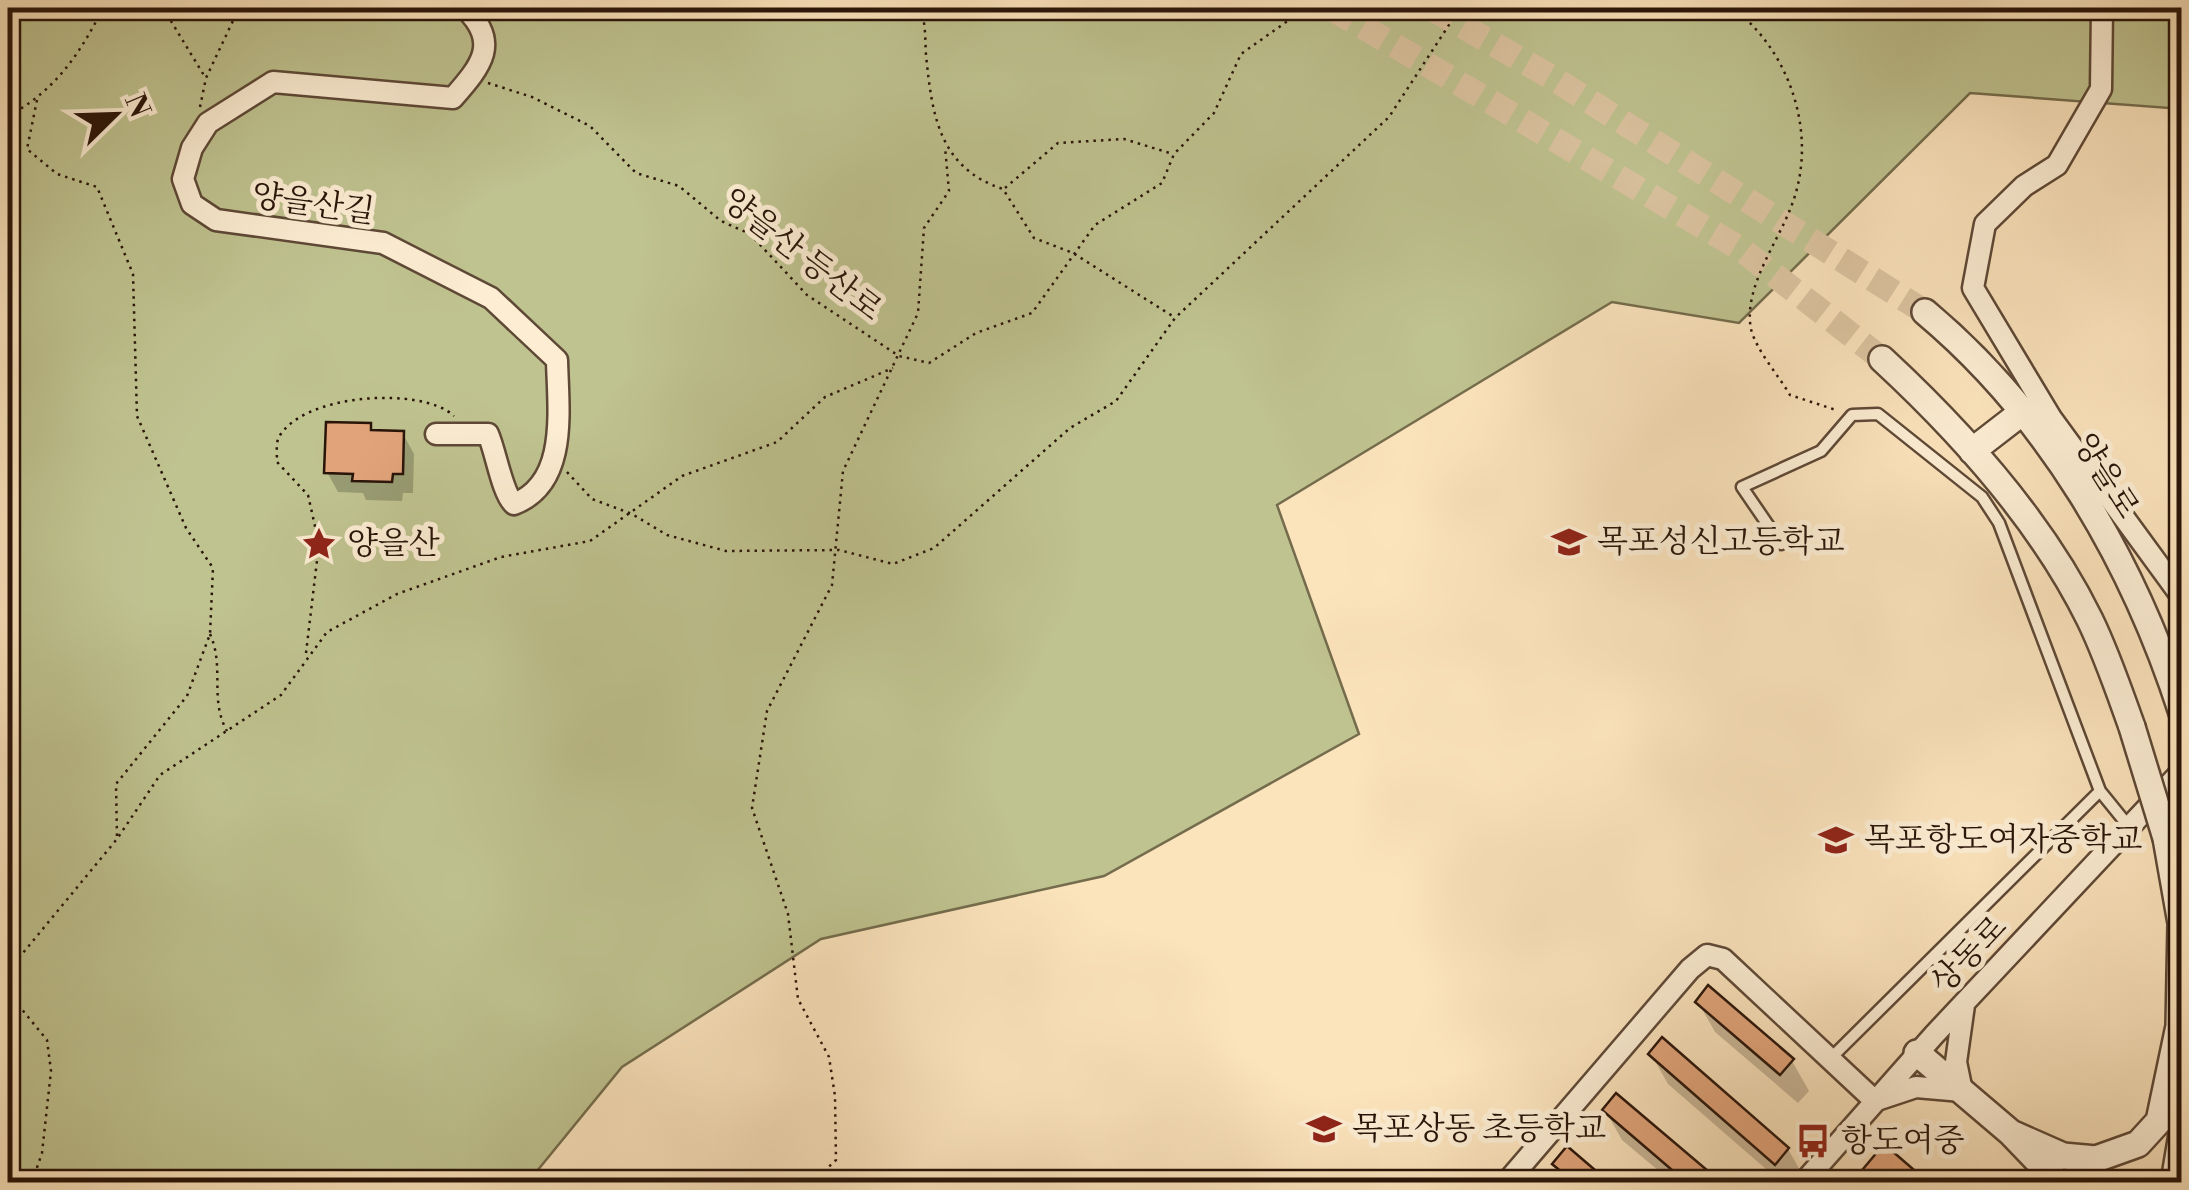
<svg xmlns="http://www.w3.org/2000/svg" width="2189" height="1190" font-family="'Libre Bodoni','Noto Serif KR',serif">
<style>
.green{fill:#bfc390;stroke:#746c4c;stroke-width:2.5}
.shadow{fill:#0003}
.building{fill:#e2a47a;stroke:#291409;stroke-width:2.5}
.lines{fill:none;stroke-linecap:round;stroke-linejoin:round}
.tertiary-tunnel{stroke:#dcc4a1;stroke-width:25;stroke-dasharray:25 12;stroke-linecap:butt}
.service-casing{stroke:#5e4836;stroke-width:15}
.minor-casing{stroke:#5e4836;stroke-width:25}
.tertiary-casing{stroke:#5e4836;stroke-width:30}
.path{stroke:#291409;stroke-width:2.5;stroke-dasharray:2.5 5;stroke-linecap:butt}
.service{stroke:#fcedd3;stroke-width:10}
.minor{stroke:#fcedd3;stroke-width:20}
.tertiary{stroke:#fcedd3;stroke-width:25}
.tertiary-bridge-casing{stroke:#5e4836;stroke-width:30;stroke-linecap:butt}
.tertiary-bridge{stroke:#fcedd3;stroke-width:25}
.labels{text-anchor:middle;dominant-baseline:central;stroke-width:10;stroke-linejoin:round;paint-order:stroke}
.street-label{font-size:32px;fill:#291409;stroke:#fcedd3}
.poi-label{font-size:32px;fill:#291409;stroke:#fcedd3;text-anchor:start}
</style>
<rect width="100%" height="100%" fill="#fbe3bc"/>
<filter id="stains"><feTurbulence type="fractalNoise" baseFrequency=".002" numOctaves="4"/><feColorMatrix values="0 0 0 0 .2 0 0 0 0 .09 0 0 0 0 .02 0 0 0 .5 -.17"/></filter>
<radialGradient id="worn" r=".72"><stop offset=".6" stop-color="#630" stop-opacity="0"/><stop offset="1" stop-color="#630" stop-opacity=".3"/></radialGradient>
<path class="green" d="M8,8H2181L2182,109L1970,93L1739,323L1612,302L1277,505L1359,734L1104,876L821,939L622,1067L528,1182H8Z"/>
<path class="shadow" d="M370,426L374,433L403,434L414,454L413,493H403L402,501L366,500L363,493L338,492L327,472Z
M1698,1002L1792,1061L1809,1091L1798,1103L1715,1032Z
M1651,1054L1788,1149L1805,1179L1781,1182L1668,1084Z
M1616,1096L1717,1182H1672L1622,1140L1605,1110Z
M1567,1150L1605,1182H1566L1555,1164Z"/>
<path class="building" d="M326,422L371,423V430L404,431L403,474H393L392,482L352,481L353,474L324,473Z
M1708,985L1794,1059L1780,1075L1695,1002Z
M1662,1037L1789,1148L1775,1165L1648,1054Z
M1616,1093L1721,1182H1686L1602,1110Z
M1884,1144L1928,1182H1879L1863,1169Z
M1567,1146L1609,1182H1574L1552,1164Z"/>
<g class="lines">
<path class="tertiary-tunnel" d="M1331,8L1741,249L1882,359
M1431,8L1551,77L1925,312"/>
<g class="service-casing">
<path id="service" d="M1781,544L1742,487L1821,451L1852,415L1878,414L1982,497L1999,523L2100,791L1832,1057
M2100,791L2130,828"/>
</g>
<g class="minor-casing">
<path id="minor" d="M2102,8L2101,89L2057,165L2024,186L1985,224L1973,288L2051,418L2182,597
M436,434H488C496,452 502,493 514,504C569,483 558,409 557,360L491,298L383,243L216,220L192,204L183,179L192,148L208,123L273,82L453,98C482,65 500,43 465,8
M1877,1100L1916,1087L1962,1091L1956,1062L1964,1005
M1507,1182L1690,969L1707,955L1723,959L1875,1101
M1804,1182L1934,1035L2182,771"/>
</g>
<g class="tertiary-casing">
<path id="tertiary" d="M1925,312C2049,416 2133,561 2182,713
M1882,359C1962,433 2042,522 2090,620C2107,655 2119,691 2132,727
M1972,451L2025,410
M2166,838L2182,929
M1917,1053L2011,1133L2058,1182
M2011,1133L2063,1156L2096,1159L2138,1144L2159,1121L2179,1026L2181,924
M2174,1182L2182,1134"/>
</g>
<path class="path" d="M163,8L205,77
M920,8C926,22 925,39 926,55C932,115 939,168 1003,189L1034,238L1073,253L1174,317
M1733,8C1791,52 1819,137 1791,207C1777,244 1743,288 1751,329C1756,350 1779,376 1790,395L1836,410
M488,83L532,97L590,126L636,173L679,186L721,221L750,234L807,295L899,356L929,363L976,333L1032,313L1095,225L1162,183L1174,154L1214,113L1241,54L1306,8
M37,100L27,149L57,174L97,187L133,274L137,416L186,528L213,568L210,634L187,696L116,784L117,837
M200,107L206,78L239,8
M8,116C54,92 80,54 103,8
M1005,188L1058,143L1124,139L1173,154
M567,472L592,499L632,514L667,535L726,551L839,550L893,564L934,548L1070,428L1116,401L1175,318L1389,117L1460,8
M210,634C225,667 209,699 227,731
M306,653L319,544L308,495L277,462C277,455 276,445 278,439C300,393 423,386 454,416
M32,1182L42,1153L51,1071L47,1040L15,1001L13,965L117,839L160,775L281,695L327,632L397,594L501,557L590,541L682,476L777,442L825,397L893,368
M813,1182L836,1160L835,1096L829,1057L798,999L788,914L752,808L767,711L832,585L843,471L918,313L924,228L949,191L945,147"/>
<use href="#service" class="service"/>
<use href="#minor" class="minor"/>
<use href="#tertiary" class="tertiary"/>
<g class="tertiary-bridge-casing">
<path id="tertiary-bridge" d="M2132,727L2166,838"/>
</g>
<use href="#tertiary-bridge" class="tertiary-bridge"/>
</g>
<defs>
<g id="school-bare" transform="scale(2.7)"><path d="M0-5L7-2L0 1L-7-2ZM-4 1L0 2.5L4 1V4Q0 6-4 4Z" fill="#8f2418" stroke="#fcedd3" stroke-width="2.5" paint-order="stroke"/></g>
<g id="sight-bare" transform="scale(2.7)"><path d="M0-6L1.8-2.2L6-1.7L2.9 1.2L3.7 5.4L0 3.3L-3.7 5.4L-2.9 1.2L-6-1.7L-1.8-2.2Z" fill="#8f2418" stroke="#fcedd3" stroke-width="2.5" paint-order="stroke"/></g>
<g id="bus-bare" transform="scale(2.7)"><path d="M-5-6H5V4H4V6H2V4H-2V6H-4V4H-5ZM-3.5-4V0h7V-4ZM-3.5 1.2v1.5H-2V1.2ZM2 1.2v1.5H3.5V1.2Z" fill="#8f2418" stroke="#fcedd3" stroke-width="2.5" paint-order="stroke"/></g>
</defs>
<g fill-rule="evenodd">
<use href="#school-bare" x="1569" y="542"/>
<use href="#sight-bare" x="319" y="544"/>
<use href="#school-bare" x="1836" y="840"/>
<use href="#school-bare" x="1324" y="1129"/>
<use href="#bus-bare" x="1813" y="1141"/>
</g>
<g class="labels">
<g class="street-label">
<text transform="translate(313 204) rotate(8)">양을산길</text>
<text transform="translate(802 255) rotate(38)">양을산 등산로</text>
<text transform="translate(2106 476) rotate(58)">양을로</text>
<text transform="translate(1969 955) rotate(-46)">상동로</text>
</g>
<g class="poi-label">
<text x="1597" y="542">목포성신고등학교</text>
<text x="347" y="544">양을산</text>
<text x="1864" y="840">목포항도여자중학교</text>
<text x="1352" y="1129">목포상동 초등학교</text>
<text x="1841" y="1141">항도여중</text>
</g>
</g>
<rect width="2189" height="1190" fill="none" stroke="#fbe3bc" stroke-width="40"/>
<rect x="10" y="10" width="2169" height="1170" fill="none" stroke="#291409" stroke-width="5"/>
<rect x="20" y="20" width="2149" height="1150" fill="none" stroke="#291409" stroke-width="2.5"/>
<g transform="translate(115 115) rotate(67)" stroke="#fcedd3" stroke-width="8" paint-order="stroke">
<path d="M0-8L18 38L0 25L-18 38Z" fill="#291409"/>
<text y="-15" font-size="28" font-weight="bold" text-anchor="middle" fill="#291409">N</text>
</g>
<rect width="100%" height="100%" filter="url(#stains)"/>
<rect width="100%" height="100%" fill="url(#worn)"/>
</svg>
